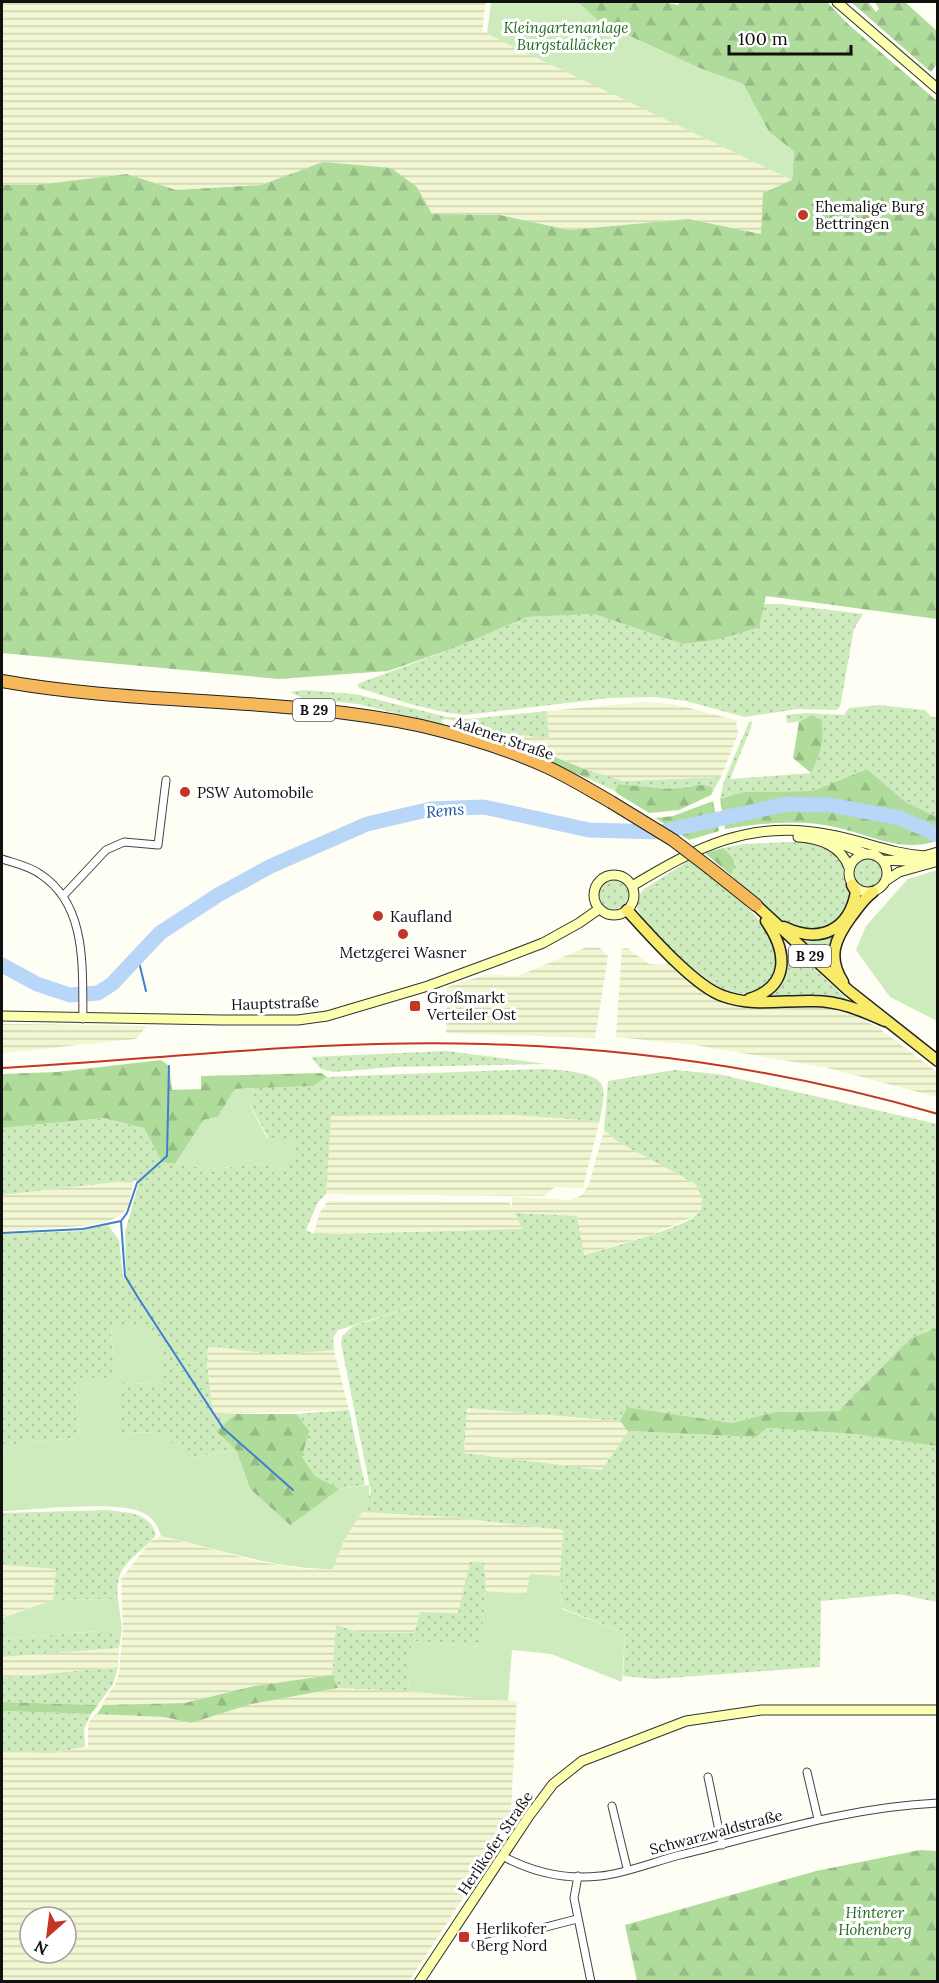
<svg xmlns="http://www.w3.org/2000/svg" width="939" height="1983" font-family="Lora,serif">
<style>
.farmland{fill:url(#farmland-rules);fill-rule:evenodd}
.grass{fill:url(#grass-dots)}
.forest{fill:url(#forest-firs)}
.garden{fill:#cdebbc}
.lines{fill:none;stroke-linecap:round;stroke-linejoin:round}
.stream{stroke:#3e7fce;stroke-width:2}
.river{stroke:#b8d6f7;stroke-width:15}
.street-casing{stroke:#434343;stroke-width:9}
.secondary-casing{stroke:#323232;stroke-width:11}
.primary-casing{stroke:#212121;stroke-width:13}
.highway-casing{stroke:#212121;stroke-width:14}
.street{stroke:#fff;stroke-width:7}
.secondary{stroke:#fcffaf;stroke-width:9}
.primary{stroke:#f9eb6a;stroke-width:10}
.highway{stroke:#f5b95c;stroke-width:12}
.rail{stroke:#c33626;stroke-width:2}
.highway-bridge-casing{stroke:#212121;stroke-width:14;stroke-linecap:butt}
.highway-bridge{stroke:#f5b95c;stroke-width:12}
.poi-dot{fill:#c33626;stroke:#fff;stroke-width:2}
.labels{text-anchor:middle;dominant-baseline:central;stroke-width:6;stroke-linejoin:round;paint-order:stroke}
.shield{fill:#fff;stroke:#585858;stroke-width:1.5}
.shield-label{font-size:14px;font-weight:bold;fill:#101010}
.park-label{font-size:15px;font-style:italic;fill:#236a1f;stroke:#fff}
.poi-label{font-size:15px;fill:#101010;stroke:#fff;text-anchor:start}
.street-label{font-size:15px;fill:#101010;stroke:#fff}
.water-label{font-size:16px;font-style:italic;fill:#1752a4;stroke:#fff}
</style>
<defs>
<pattern id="farmland-rules" width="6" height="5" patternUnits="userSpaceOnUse" patternTransform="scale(1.5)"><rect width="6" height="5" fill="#f3f6d3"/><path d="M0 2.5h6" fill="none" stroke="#cfd2b4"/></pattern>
<pattern id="grass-dots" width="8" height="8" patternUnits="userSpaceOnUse" patternTransform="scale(1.5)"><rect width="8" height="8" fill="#cdebbc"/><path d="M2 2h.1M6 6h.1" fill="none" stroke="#afc8a1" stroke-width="1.8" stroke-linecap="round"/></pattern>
<pattern id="forest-firs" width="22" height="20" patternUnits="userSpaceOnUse" patternTransform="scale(1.5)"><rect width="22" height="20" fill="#afdb9b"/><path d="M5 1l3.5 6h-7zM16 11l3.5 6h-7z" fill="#96bb84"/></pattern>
</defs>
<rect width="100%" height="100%" fill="#fffef4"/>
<path class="farmland" d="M2,2H486L482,31L792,180L761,234L690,219L569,230L500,215L432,214L417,187L323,162L261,185L176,190L127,174L36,185H2Z
M646,702L673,704L736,720L738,734L721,777L624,781L610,779L504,736L505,733L549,739L547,711Z
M587,947L600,948L608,956L595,1038L446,1033L447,987L485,975L518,976Z
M627,948L649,964L665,965L669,962L709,997L728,1004L758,1008L819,1006L856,1016L877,1027L937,1072V1097L824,1067L695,1045L616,1037L622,949Z
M2,1024H24L147,1026L136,1039L2,1053Z
M512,1115L584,1120L599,1123L583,1188L555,1187L544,1196L326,1194L330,1116Z
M604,1130L618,1142L694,1183L701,1191L703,1202L697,1215L651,1235L583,1255L577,1216L515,1213L523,1229L314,1234L319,1214L328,1201L509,1202L512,1207V1197L570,1200L582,1195L589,1184Z
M134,1180L128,1207L120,1216L106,1222L81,1226L2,1231V1195Z
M208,1346L278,1355L334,1350L349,1410L213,1414L207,1364Z
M467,1408L620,1421L628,1431L602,1470L464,1453Z
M362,1512L449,1517L563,1530L560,1576L530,1574L526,1594L486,1591L484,1563L458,1613L420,1612L414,1633L358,1632L336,1625L332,1675L254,1686L185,1703L101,1705L116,1683L119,1673L123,1629L121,1579L151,1541L161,1536L260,1562L305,1569H333L343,1542Z
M2,1565L56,1569L53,1600L2,1617Z
M119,1648L118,1667L2,1678V1657Z
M338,1688L408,1691L517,1701L511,1811L501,1840L409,1981L2,1982V1752L53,1753L88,1747V1724L95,1714L164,1717L191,1723L251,1704ZM30,1917H66V1953H30Z"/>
<path class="grass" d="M764,604H780L863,614L854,629L840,707L836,710L797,709L745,717L686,701L655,697L609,698L465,715C428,711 394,699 359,688L357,684L457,647L527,617L594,614L683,644L758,627Z
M304,690L355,694L447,717L469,719L547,711L549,739L505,733L504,736L513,740L510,742L515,749L489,739L488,731L447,719L441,720L444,725L358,704L302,698L290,692Z
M879,705L925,710L931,717H937V817L907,803L867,769L813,791L743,792L720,799L724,781L749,722L752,721L751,728L730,779L811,773L804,721L787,723L786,715L806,713L844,715L849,708Z
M587,770L624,781L721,777L713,791L712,787L689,786L669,789L618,784L615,791L587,778L590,777Z
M790,842C807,842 831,843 840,860C843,866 843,873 844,879C846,886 850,892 849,901C847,931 808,936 787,924C766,913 748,891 731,875C738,862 733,857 723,848L744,844Z
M853 874a15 15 0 1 1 30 0a15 15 0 1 1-30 0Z
M690,860C718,881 802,939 769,980C761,991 746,995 733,993C712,989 646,930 638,910C635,902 639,895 644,889Z
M599 894a15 15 0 1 1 30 0a15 15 0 1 1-30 0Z
M833,935L829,953L831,966L821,962L798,939L813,941Z
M782,946L803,958L852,1004L759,999L770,991Z
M447,1051L547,1064L395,1067L333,1072L321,1069L311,1057Z
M539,1069C552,1069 596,1071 602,1085C606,1095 601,1113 599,1123L584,1120L512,1115L331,1116L326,1194L318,1202L306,1230L314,1234H335L522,1229L515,1213L577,1216L584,1255C605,1249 680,1229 695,1216C706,1206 703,1194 694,1183L618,1142L604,1130L608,1081L674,1070L718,1074L937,1124V1328L911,1338L840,1411L775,1412L732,1423L627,1407L620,1421L467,1408L464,1453L602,1470L628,1431L756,1437L767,1428L855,1434L937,1445V1602L897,1594L821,1601L820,1667L655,1679L623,1676L625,1633L562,1608L560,1576L563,1530L449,1517L362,1512L371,1492L341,1344L342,1336L353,1326L443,1297L338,1330L333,1338L334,1350L278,1355L208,1346L207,1364L213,1414H236L216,1431L236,1450L188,1458L181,1443H171L163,1432L121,1433L118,1383L162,1384L160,1347L143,1328L111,1326L114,1378H76L79,1438L28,1442L2,1449V1234L81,1231L108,1225L119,1240L123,1277H126L125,1232L139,1182L134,1180L2,1195V1128L104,1118L144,1128L162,1162L212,1169L260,1164L286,1170L250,1105L254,1088L313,1086L327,1077Z
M349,1410L365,1485L340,1489L315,1476L302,1455L296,1414Z
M108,1510C128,1513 150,1512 156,1535C137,1559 114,1561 118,1599L53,1600L56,1569L2,1565V1513Z
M470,1562L484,1563L486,1591L481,1647L412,1641L408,1691L338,1688L332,1675L336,1625L358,1632L414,1633L420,1612L458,1613Z
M4,1617L5,1639L122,1629L119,1648L2,1657V1618Z
M118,1667L113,1684L98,1705L2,1702V1678Z
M2,1711L91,1714L84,1729L85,1747L53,1753L2,1752Z"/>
<path class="forest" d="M578,2H662L678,5L680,2H827L848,24L937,101V619L766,596L759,627L720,639L683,644L594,614L527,617L457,647L388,671L279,679L2,653V185H36L127,174L176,190L261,185L323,162L391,168L417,187L432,214L500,215L569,230L689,219L761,234L763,193L792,180L794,152L769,132L743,84L699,68L599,22Z
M851,2H868L876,12L879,9L875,2H905L937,31V64L931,72Z
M810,716L821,719C825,740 820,755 811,773L793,758L799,722Z
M513,740L587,770L591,777L587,778L515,749L510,742Z
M867,769L907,803L937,817V841C899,853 872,835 835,827C799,819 760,823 725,829L720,799L743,792L813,791Z
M618,784L669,789L702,785L712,787L713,791L711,795L679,810L649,813L618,794L615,791Z
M713,801L719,831L689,840L655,818L673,816Z
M723,848C733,857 738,862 731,875L705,853Z
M161,1060L169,1066L172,1090L201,1089V1076L321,1073L327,1077L313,1086L235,1089L218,1117L204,1120L175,1164L162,1162L144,1128L104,1118L2,1128V1074L57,1072Z
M937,1328V1446L855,1434L767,1428L756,1437L628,1431L620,1421L627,1407L732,1423L775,1412L839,1411L911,1338Z
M236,1414H296L309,1431L302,1456L315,1476L340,1489L290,1526L250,1489L236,1450L216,1431Z
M332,1675L338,1688L251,1704L191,1723L164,1717L97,1714L103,1705L185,1703L254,1686Z
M2,1702L98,1705L91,1714L2,1711Z
M920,1850L937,1851V1981H637L625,1925L816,1871Z"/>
<path class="garden" d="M491,2H578L599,22L699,68L743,84L769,132L794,151L792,180L487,34Z
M937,870H938L937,1021L890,997L856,950L866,926L908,879Z
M254,1088L250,1106L267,1138L294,1140V1152L286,1170L260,1164L212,1169L175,1164L204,1120L218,1117L235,1089Z
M111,1325L143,1328L160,1347L163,1384L118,1383L122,1433L163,1432L171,1443H181L189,1458L236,1450L250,1489L290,1525L340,1489L369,1485V1501L343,1542L333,1569C273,1569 219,1549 161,1536C158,1525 152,1516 141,1512C116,1500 34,1510 2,1511V1449L28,1442L79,1438L76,1378H114Z
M530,1574L560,1576L562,1609L625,1633L622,1682L551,1654L512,1650L508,1701L408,1691L412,1641L481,1647L486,1591L526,1594Z
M118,1599L122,1629L4,1639V1617L53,1600Z"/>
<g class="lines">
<path class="stream" d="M138,958L146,991
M169,1066L167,1156L137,1183L127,1213L121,1221L125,1276L139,1299L223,1428L293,1490
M2,1233L83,1229L121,1221"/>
<path class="river" d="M2,965L37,984L70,995L98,993L112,984L160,933L218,895L271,866L367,824L431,809L484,807L589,830L661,832L786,804L830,805L900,818L938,835"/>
<g class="street-casing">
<path id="street" d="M2,859C14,863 29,866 40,874C88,905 82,969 83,1019
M64,895L106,850L124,842L158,845L166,780
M807,1772L818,1819
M708,1777L722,1845
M612,1806L627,1868
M504,1857C533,1872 567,1880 600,1876C624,1874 656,1861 680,1855C765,1834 849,1807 938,1803
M578,1876L574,1898L591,1982
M476,1945L577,1919"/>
</g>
<g class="secondary-casing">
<path id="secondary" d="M837,2L938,89
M798,837C819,838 842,846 849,868
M826,838L866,854
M849 873a19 19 0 1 1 38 0a19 19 0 1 1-38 0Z
M882,860L906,861L938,852
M594 895a20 20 0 1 1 40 0a20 20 0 1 1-40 0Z
M887,880L899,872L938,861
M632,886C697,847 752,818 831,835C864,841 892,854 925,856
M2,1016L222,1020H298L327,1016L428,986L504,958L543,943L579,923L599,909
M419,1982L529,1816L553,1784L582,1761L686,1721L761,1710H938"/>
</g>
<g class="primary-casing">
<path id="primary" d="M756,905L848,990L938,1061
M627,910C649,934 694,986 723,996C752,1007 784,1000 814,1001C840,1001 862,1011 885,1021
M784,927C819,944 849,931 856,892L852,885
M843,982C827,957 835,939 851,917C858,908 864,898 873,892
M749,999C791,986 787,951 766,921"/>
</g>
<g class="highway-casing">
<path id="highway" d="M2,681C140,706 284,696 422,726C464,736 508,749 547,767C569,777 590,790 611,802
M711,869L756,905"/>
</g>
<use href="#street" class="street"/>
<use href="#secondary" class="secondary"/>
<use href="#primary" class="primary"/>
<use href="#highway" class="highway"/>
<path class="rail" d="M2,1068C162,1059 324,1039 484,1044C637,1048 790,1071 938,1114"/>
<g class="highway-bridge-casing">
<path id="highway-bridge" d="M611,802L673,840L711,869"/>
</g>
<use href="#highway-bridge" class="highway-bridge"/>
</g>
<g class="poi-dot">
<circle cx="803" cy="215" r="6"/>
<circle cx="185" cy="792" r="6"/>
<circle cx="378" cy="916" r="6"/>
<circle cx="403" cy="934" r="6"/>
<rect x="409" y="1000" width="12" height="12" rx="3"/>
<rect x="458" y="1931" width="12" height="12" rx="3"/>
</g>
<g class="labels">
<g class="shield">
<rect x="293" y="699" width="42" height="22" rx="4.5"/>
<rect x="789" y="945" width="42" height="22" rx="4.5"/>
</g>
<g class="shield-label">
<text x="314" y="710">B 29</text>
<text x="810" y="956">B 29</text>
</g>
<g class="park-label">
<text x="566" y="27">Kleingartenanlage<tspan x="566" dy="17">Burgstalläcker</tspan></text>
<text x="875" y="1912">Hinterer<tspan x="875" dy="17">Hohenberg</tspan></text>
</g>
<g class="poi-label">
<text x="815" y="206">Ehemalige Burg<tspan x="815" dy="17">Bettringen</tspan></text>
<text x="197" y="792">PSW Automobile</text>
<text x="390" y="916">Kaufland</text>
<text x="403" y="952" text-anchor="middle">Metzgerei Wasner</text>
<text x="427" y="997">Großmarkt<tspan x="427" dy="17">Verteiler Ost</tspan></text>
<text x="476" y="1928">Herlikofer<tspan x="476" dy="17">Berg Nord</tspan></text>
</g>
<g class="street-label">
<text transform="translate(504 738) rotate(19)">Aalener Straße</text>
<text transform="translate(275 1003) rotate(-2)">Hauptstraße</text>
<text transform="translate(716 1832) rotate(-15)">Schwarzwaldstraße</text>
<text transform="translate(495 1843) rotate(-56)">Herlikofer Straße</text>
</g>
<g class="water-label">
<text transform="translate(445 810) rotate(-5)">Rems</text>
</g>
</g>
<rect width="939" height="1983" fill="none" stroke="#101010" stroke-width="6"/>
<g transform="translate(48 1935) rotate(208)"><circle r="28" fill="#ffffff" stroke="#9f9f9f" stroke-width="1.5"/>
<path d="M0-4.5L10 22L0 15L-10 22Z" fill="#c33626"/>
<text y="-9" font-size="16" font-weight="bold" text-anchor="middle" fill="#101010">N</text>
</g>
<path d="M729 45v9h122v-9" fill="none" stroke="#101010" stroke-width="3"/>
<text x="738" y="45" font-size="18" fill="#101010" stroke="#ffffff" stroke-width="4.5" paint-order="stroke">100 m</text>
</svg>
